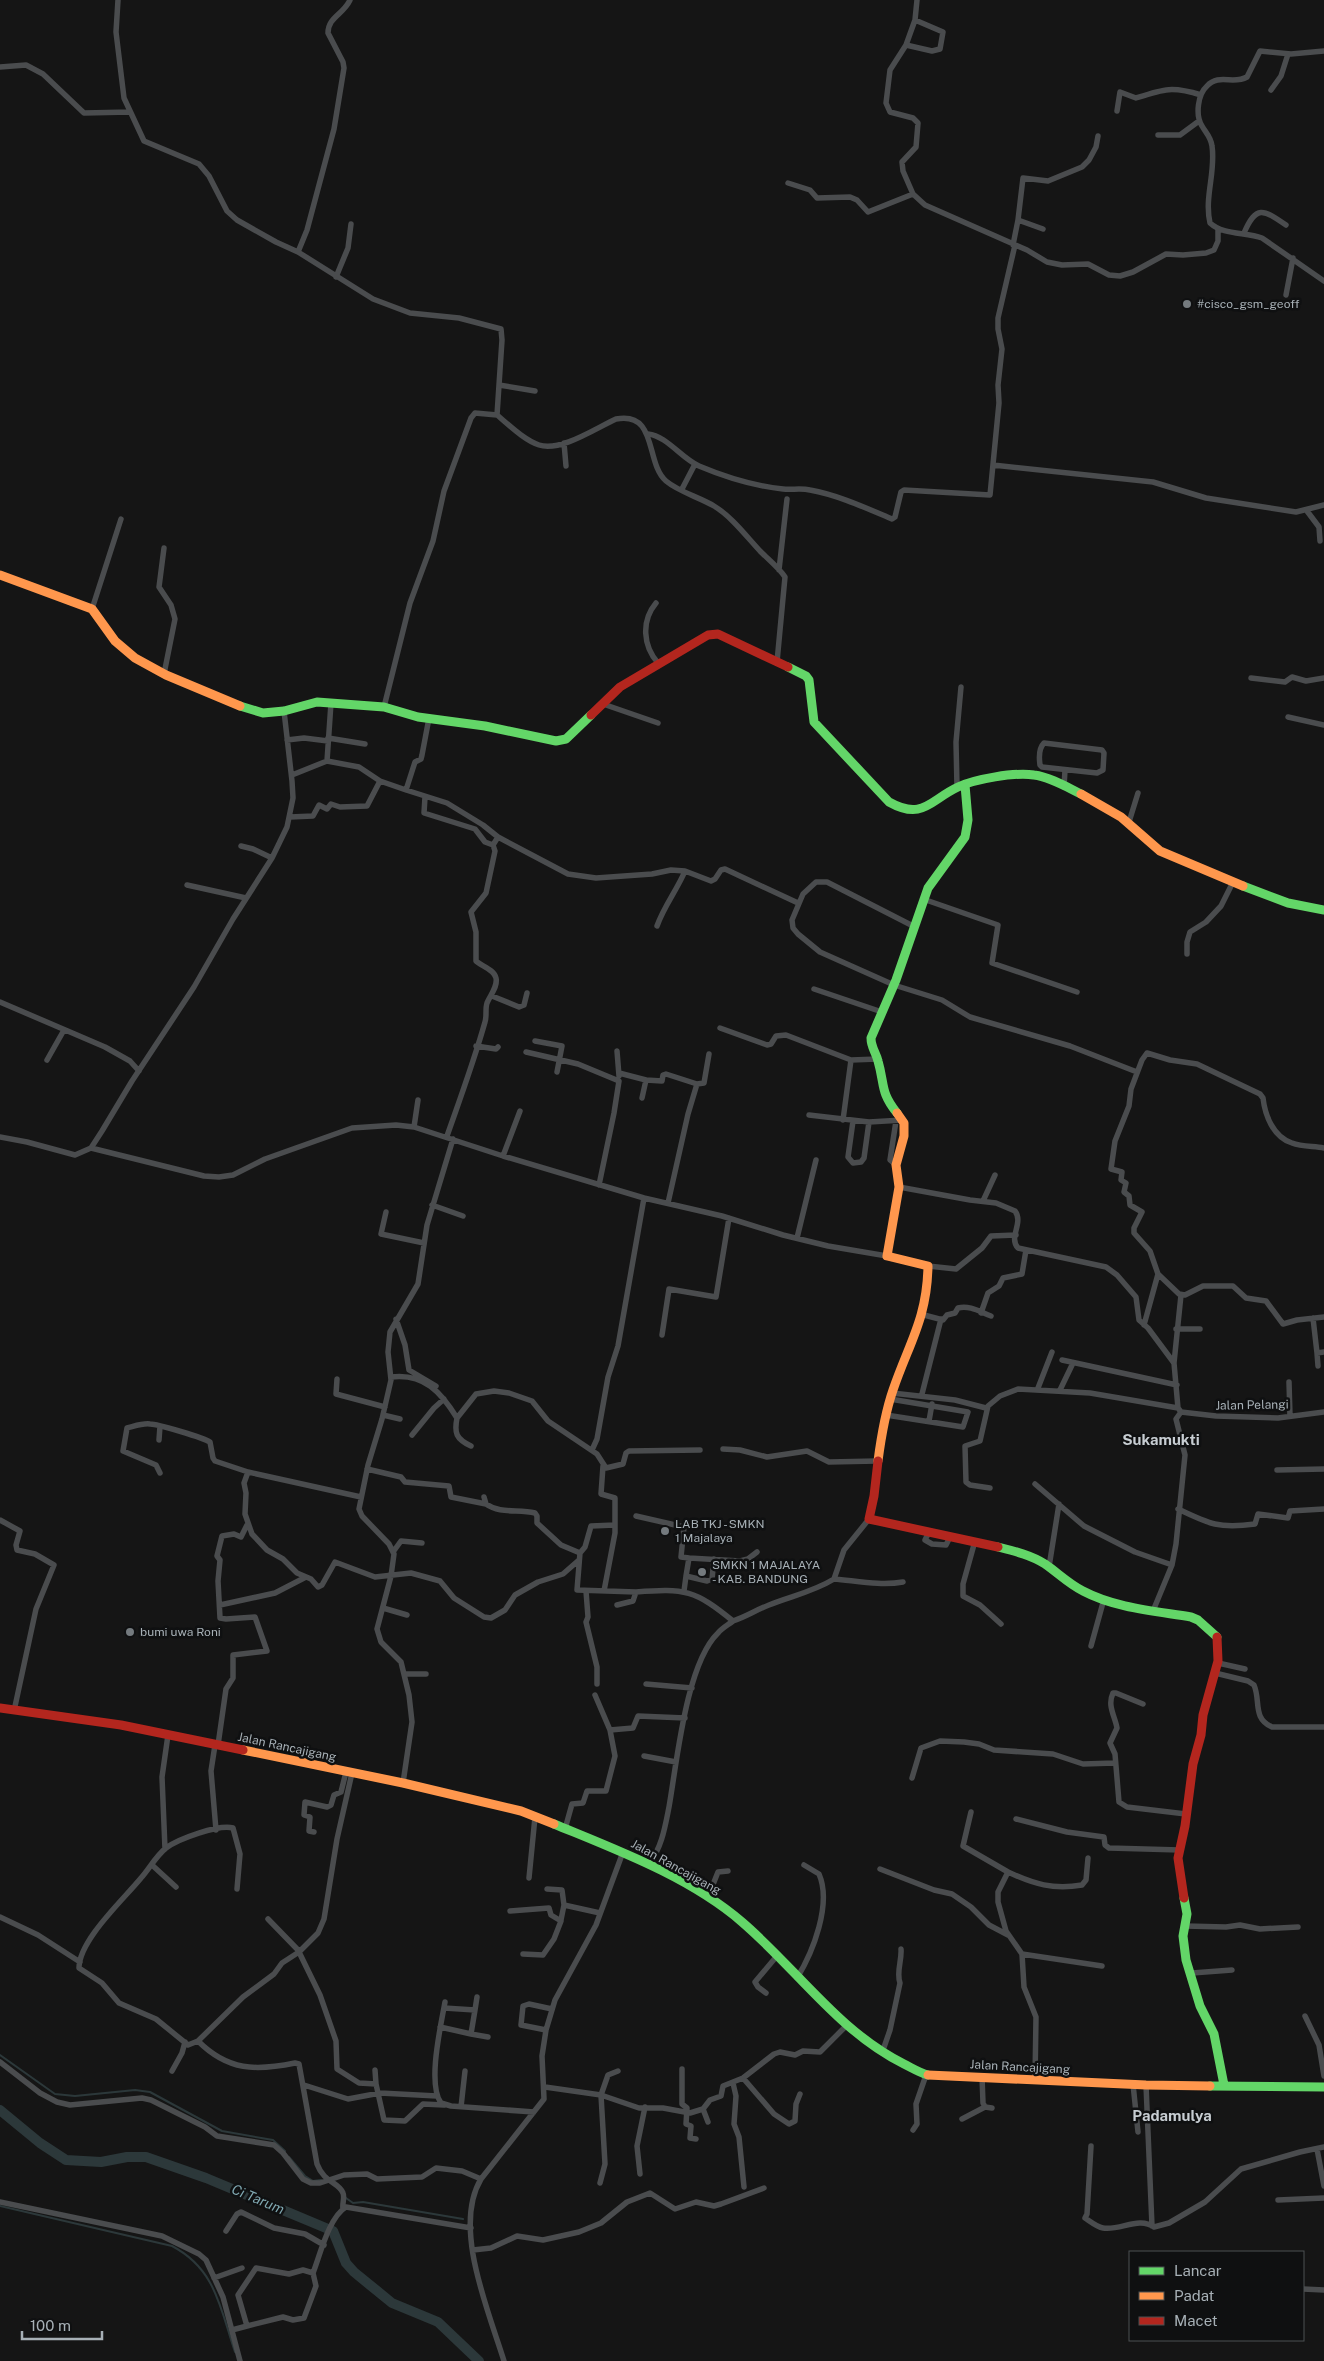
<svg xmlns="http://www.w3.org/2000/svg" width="1324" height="2361" font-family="'Public Sans',sans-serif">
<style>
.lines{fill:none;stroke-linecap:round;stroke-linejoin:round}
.stream{stroke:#2c383a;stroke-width:2}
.river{stroke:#2c383a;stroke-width:10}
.street{stroke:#4a4c4e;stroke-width:5.5}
.fast{stroke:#63d668;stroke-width:9}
.slow{stroke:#ff974d;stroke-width:9}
.jam{stroke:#b3261e;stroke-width:9}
.poi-dot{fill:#747a7e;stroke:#0f1011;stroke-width:2}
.labels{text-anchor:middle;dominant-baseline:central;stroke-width:5;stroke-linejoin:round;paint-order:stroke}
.poi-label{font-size:12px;fill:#a7b0b6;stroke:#0f1011;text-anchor:start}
.street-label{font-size:12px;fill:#a7b0b6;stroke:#0f1011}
.water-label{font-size:14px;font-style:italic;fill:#7fa7b0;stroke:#0f1011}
.quarter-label{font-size:15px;font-weight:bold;fill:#c7cdd2;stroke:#0f1011}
</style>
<rect width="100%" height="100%" fill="#151515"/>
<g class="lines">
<path class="stream" d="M0,2055L55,2094L75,2096L135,2090L150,2092L222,2131L273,2140L285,2151
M289,2157L305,2176L313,2181L321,2180
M346,2198L353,2203L363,2202L463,2219
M0,2206L172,2246C216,2269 220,2308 235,2352"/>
<path class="river" d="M0,2110L40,2143L66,2160L101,2162L127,2157H146L206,2178L333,2231L346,2263L354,2272L392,2303L438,2322L479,2361"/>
<path class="street" d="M118,0L116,32L124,98L144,141L199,164L209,176L227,211L237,220L276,242L298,252L373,299L410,313L459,318L501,329L502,340L497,415C509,425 524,440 539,445C561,452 596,428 616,419C658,411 645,463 666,481C679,492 699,497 714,506C732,517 746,536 761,552C769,560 779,568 785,577L777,662
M917,0L915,20L906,45L890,70L886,103L890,112L913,118L918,123L916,147L902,162L903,171L913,194L925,205L1027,250L1047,262L1062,265L1088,264L1109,275L1120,276L1133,272L1166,254L1183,255L1206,253L1214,250L1218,241V229
M906,45L932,51L940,49L943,32L915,20
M1324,51L1291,54L1260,51L1247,77C1233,85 1219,73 1207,86C1198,94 1195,115 1202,126C1206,133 1211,137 1212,146C1216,172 1204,197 1210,223C1223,235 1245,232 1262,238L1324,281
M0,67L26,65L43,74L84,113L130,112
M1271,90L1281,76L1288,54
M1117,111L1120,92L1136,98C1164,89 1172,86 1201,95
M1158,135H1180L1199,121
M788,183L810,190L817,198L850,197L857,200L868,212L913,194
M1018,220L1023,178L1048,181L1082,167L1089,160L1096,147L1098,136
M1244,233C1256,205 1263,209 1286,225
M1013,245L1018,220L1043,229
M298,252L307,230L334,129L344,68L343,62L328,33C328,17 343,15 350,0
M336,277L348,248L351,224
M1286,295L1293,258
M499,385L535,391
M648,434C667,436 681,458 699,466C725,477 755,486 783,489C792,490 801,488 810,490C838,495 866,508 892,519L895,517L901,492L904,490L990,495L999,403L998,385L1002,349L998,329V318L1015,245
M564,443L566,466
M993,465L1153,482L1206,498L1296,512L1324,505
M682,489L695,464
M1307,511L1319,527L1320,541
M164,548L159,587L171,605L175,619L164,674
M779,570L787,499
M656,603C641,621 643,646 658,663
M92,609L121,519
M1251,678L1285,682L1292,677L1306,681L1324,678
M603,704L658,723
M384,707L410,603L433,541L444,491L471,418L475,413L497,415
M1288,717L1324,725
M328,738L365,744
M287,740L304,738L328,741
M1044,743L1102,750L1104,753L1103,770L1097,773L1042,767L1040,765C1039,758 1039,748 1044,743Z
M327,761L359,767L380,781
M292,775L327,761L331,703
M957,787L956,742L961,687
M1064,787L1065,770
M406,790L447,803L483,825L498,837L568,874L596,878L652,874L671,870L685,871C677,890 664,906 657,926
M425,797L424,813L475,829L485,842L493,845
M290,817L313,816L319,805L327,809L331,804L340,807L367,806L380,781L406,790L415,762L421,759L422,755L429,718
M1129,822L1138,793
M241,846L253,849L272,858
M685,871L711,881L715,879L721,870L725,869L798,903
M187,885L246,898
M923,899L998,925L992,963L1077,992
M915,927L827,882H816L803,894L792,920L793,928L798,934L820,952L894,985L942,1000L970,1017L1070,1046L1137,1072
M1187,954V942L1190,932L1206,922L1221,906L1233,882
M814,989L882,1012
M492,996L519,1007L524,1005L527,993
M0,1002L105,1047L130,1061L139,1071
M720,1028L767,1045L771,1044L776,1036L786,1035L851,1060L878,1059
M535,1041L562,1046L557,1072
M476,1046L496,1049L498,1047
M617,1051L619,1076
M526,1052L578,1064L619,1081L614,1113L599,1185
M47,1060L64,1030
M619,1073L646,1080L642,1098
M646,1080L662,1081L663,1075L666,1074L697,1084L688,1114L668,1203
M697,1084L704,1083L709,1054
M809,1115L869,1122L903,1120
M843,1120L851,1060
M853,1121L848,1157L853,1163L861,1162L864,1158L869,1122
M896,1121L890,1160L896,1165
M414,1127L418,1100
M447,1136C460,1099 474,1061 485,1022C487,1016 485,1009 487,1003C490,995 498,987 496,978C494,969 481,966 476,961V932L471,912L486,893L495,851L493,845L498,837
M0,1137L27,1142L75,1155L91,1148L102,1131L132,1081L194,987L233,919L272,858L287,827L293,798L292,781L284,711
M91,1148L204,1176L219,1177L233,1175L265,1159L352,1128L396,1125L414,1127L503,1156L644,1198L722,1216L783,1235L828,1246L887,1256
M1324,1148C1314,1146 1302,1147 1292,1143C1273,1137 1265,1115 1263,1098L1260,1094L1197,1064L1170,1060L1147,1053L1142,1060L1131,1089L1129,1106L1115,1141L1111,1169L1122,1172L1121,1180L1126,1183L1124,1192L1129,1196L1130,1205L1142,1212L1134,1228V1233L1150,1251L1158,1274L1179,1294L1185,1295L1203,1286H1233L1246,1298L1266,1301L1283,1324L1297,1320L1324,1317
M503,1156L520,1111
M899,1187L970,1200L996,1203L1015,1211C1024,1223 1008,1237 1018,1248L1106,1267L1117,1275L1136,1297L1139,1320L1148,1328L1174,1363L1178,1408L1181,1412L1176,1419L1185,1455L1176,1544L1172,1565L1153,1611
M983,1201L995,1175
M432,1205L463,1216
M386,1212L381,1234L424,1243
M797,1238L816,1160
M928,1266L956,1269L982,1248L991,1236L1016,1235
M981,1313L988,1293L999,1286L1003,1278L1022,1274L1026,1250
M924,1315L943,1320L947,1315L955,1313L958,1308C970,1305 980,1312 991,1316
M1313,1318L1317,1353L1324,1352
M396,1319L405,1345L409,1370L436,1386
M1144,1325L1158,1274
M1176,1329H1200
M662,1335L669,1289L716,1297L729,1218
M1317,1353L1318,1366
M1062,1360L1177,1385
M1174,1363L1181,1295
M391,1377C424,1373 441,1392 457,1418C454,1433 456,1439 471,1446
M337,1379L336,1394L385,1407
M1289,1382L1290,1416
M1038,1388L1052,1352
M1060,1390L1073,1363
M892,1393L955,1400L986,1408
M922,1394L941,1319
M1181,1412L1216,1416L1278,1418L1324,1412
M383,1415L400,1419
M886,1415L963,1427L968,1412L890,1399
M457,1418L476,1394L494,1391L509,1393L532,1401L548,1421L597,1454L606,1468L623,1464L626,1453L629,1451L700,1450
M929,1421L932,1404
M412,1435L434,1408L444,1399
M159,1440L160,1426
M723,1449L740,1450L767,1457L807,1451L829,1462L877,1461
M592,1450L597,1439L608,1377L618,1346L644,1198
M603,1466L601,1494L615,1498V1533L604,1591
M367,1469L401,1477L405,1482L449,1486L451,1497L486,1504
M1277,1470L1324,1469
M248,1472L244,1483L246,1493L245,1514L252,1534L267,1550L283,1559L297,1573L311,1579L318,1587L322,1585L335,1562L375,1577L411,1573L440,1581L454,1598L484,1617L491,1618L505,1610L515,1595L538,1582L563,1574L579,1560
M160,1473L156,1465L123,1451L127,1428C135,1426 143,1423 150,1424C158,1424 204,1438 210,1442L213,1458L215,1461L248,1472L361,1497
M1035,1484L1084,1526L1135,1552L1172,1565
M990,1488L970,1485L966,1482L965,1446L980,1441L988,1406L1000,1396L1018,1389L1090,1393L1178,1408
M484,1497L486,1504C500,1514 518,1509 535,1513L537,1516V1523L561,1545L580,1553
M1178,1509C1209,1524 1219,1529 1255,1524L1258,1514L1288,1518L1290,1511L1324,1509
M636,1516L684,1527L681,1557L689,1558
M0,1520L20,1531L16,1545L17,1550L35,1554L54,1565L36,1609L14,1711
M615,1525L591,1526L585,1547L580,1553L577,1590L636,1592
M929,1532L925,1540L932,1544L946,1545L950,1537
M975,1541L963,1584V1596L980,1605L1001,1624
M393,1552L401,1541L422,1543
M1049,1567L1059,1504
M686,1576L689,1558L740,1561L748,1559L757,1552
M834,1579C857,1581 881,1586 903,1582
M586,1591L588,1617L586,1622L597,1667V1684
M684,1591L686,1576L707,1581L712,1579L714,1559
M220,1605L275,1593L306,1577
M617,1605L633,1601L636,1592C685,1588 695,1590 733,1621C745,1617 756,1610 769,1605C791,1596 813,1592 834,1579L844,1550L869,1519
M383,1608L407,1615
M1091,1646L1104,1599
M1218,1663L1245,1669
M1215,1673L1248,1681L1254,1685C1261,1701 1252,1718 1272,1727H1324
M405,1674H426
M646,1684L692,1688
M595,1695L610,1730
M1143,1704L1116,1693H1113C1107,1706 1115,1716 1117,1728L1110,1743L1115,1754L1119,1802L1127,1807L1186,1814
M215,1745L211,1771L216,1830
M218,1745L226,1689L233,1678V1655L267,1651L255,1617L226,1619L220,1618L218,1581L220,1560L217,1556L222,1536L234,1534L241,1537L247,1525
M644,1756L676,1762
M352,1773L337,1839L324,1919L318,1933L299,1952L320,1995L336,2041L337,2069L359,2083L376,2084L384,2120L405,2121L423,2104L444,2105
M912,1778L921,1748L940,1741L964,1742L979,1744L994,1750L1053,1754L1083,1764L1115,1763
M403,1783L412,1722L409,1695L401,1662L381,1642L377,1629L391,1576L394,1554L389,1544L362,1516L359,1509L368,1465L382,1419L391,1380L388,1352L390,1332L418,1284L427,1225L453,1139
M971,1812L963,1846L1008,1872
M1016,1819L1067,1832L1104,1837L1105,1845L1109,1848L1180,1850
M565,1829L572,1804L583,1803L587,1791H606L615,1756L610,1730L633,1728L638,1716L685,1718
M314,1832L309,1831L310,1817L304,1815L305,1802L327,1807L331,1805L334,1795L341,1792L346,1772
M165,1849L162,1777L168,1735
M649,1864C662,1847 665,1827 669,1807C677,1762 686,1664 718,1633C722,1628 728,1625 733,1621
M152,1865L176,1887
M880,1869L934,1890L952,1894L971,1907L989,1925L1008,1935
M529,1878L535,1817
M547,1889L562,1890L564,1905L600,1913
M708,1897L718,1872L728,1871
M510,1911L549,1908L551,1915L561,1921L554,1939L543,1955L523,1954
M0,1917L38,1935L80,1962
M268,1919L299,1951
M561,1920L564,1905
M1185,1926L1226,1927L1240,1925L1260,1929L1298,1927
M299,1952L282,1963L274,1974L243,1997L198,2041C228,2071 256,2071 295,2063L299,2064L317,2164C324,2183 339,2182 343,2193C345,2198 342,2203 343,2209
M1022,1954L1102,1966
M1192,1973L1232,1970
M797,1978C813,1952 832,1904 819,1874L804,1865
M766,1993L758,1987L755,1982L776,1957
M445,2002C441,2025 427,2084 441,2103L451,2106L534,2112
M444,2008L475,2010L477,1997
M475,2010L471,2034L488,2037
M1305,2016L1319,2045L1324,2076
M440,2027L471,2034
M546,2030L521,2025L523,2006L529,2004L552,2009
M198,2041L188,2045L156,2019L119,2003L102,1983L79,1968C79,1940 124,1899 141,1878C149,1869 156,1856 166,1848C178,1839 219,1824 233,1828L240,1854L237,1889
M882,2053L890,2030L900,1983C896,1972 902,1961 901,1949
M0,2062L40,2093L57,2102L70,2105L142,2098L151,2100L205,2127L217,2136L274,2145L283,2153L303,2179L311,2183H320L344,2175L367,2174L377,2179L422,2177L436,2168L462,2171L481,2179
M682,2069V2104L687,2108L686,2124L691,2126L690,2138L696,2139
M375,2070L376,2084
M172,2071L182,2053L185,2042
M982,2077L983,2103L985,2107L992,2108
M743,2078L774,2114L789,2124L795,2121L796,2104L800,2094
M1035,2080L1036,2017L1024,1987L1022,1954L1006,1931L998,1902V1892L1008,1872C1034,1884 1053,1890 1082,1885L1086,1880L1088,1858
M733,2083L736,2096L734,2124L739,2137L744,2187
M1133,2084L1138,2132
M304,2085L348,2099L380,2093L437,2096
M1146,2085L1152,2226
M545,2087L601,2095L639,2108H663L690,2113L703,2109L708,2122
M461,2107L465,2071
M703,2109L710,2100L721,2096L723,2086L743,2078L774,2054L780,2052L795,2055L803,2051L820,2052L846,2026
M962,2119L985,2107
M913,2130L917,2124L916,2104L926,2075
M1091,2146L1087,2214L1085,2218C1091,2222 1097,2227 1103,2228C1120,2231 1139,2216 1154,2227L1169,2223L1205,2202L1241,2169L1300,2152L1324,2147
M1317,2149L1324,2186
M640,2174L637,2146L645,2107
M600,2183L605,2164L601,2095L608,2075L618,2071
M1278,2200L1324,2198
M0,2202L162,2236L199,2254L206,2260L223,2297L240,2361
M226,2231L237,2214L241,2212L274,2228L305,2234L324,2245
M473,2250L491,2248L517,2236L543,2240L579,2232L601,2223L627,2202L650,2193L675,2209L696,2202L714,2206L721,2204L764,2188
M313,2273L316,2286L304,2318L293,2320L283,2317L247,2326L238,2295L256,2268L289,2274L303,2270L313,2273C320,2255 329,2217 346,2207L471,2228
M214,2278L242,2268
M1303,2289L1324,2290
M232,2330L247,2326
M504,2361C489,2312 452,2227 481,2179L544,2099L542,2056L546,2030L555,2000L596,1925L623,1852"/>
<path class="fast" d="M788,667L806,676L809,680L814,722L889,802C923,821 930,800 958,787C975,779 1015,772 1034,775C1050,777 1067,787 1081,794
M240,706L263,713L284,711L317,702L384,707L418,717L485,726L556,741L566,739L591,715
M1243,886L1288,903L1324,910
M897,1113C880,1092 885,1085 878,1061C876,1052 871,1048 871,1038L896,980L928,888L965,837L968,820L965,785
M998,1547C1014,1551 1031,1555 1045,1564C1058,1573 1069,1584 1083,1591C1115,1608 1155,1611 1191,1617L1198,1620L1217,1637
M554,1824C617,1850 690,1877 742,1922C797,1969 838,2031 904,2064C912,2068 920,2073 928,2075
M1184,1898L1187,1914L1183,1936L1186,1960L1200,2006L1214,2034L1224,2085
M1210,2086L1324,2087"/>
<path class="slow" d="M0,575L92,609L115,641L135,658L166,675L240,706
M1081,794L1121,817L1160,851L1243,886
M878,1461C881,1438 885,1413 893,1390C909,1343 927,1319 928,1266L887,1256L899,1187L896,1165L904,1136V1123L897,1113
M243,1750L403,1783L521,1811L554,1824
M928,2075L1146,2085L1210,2086"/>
<path class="jam" d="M591,715L620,687L708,635L718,634L788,667
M878,1461L874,1496L869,1519L998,1547
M0,1708L121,1725L243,1750
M1184,1898L1178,1858L1185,1826L1193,1764L1201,1735L1203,1715L1218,1661L1217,1637"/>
</g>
<g class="poi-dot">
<circle cx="1187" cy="304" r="5"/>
<circle cx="665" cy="1531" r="5"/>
<circle cx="702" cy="1572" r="5"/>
<circle cx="130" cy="1632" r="5"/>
</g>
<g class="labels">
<g class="poi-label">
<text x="1197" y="304">#cisco_gsm_geoff</text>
<text x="675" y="1524">LAB TKJ - SMKN<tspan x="675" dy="14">1 Majalaya</tspan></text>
<text x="712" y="1565">SMKN 1 MAJALAYA<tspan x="712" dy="14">- KAB. BANDUNG</tspan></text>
<text x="140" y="1632">bumi uwa Roni</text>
</g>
<g class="street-label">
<text transform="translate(1252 1405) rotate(-1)">Jalan Pelangi</text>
<text transform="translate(287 1747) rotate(12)">Jalan Rancajigang</text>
<text transform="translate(676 1867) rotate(29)">Jalan Rancajigang</text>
<text transform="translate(1020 2067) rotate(3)">Jalan Rancajigang</text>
</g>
<g class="water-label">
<text transform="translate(258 2199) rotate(23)">Ci Tarum</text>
</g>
<g class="quarter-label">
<text x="1161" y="1439">Sukamukti</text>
<text x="1172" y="2115">Padamulya</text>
</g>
</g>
<rect x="1129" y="2251" width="175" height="90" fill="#0f1011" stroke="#4c5053"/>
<rect x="1139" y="2267" width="25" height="8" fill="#63d668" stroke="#4c5053"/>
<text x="1174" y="2276" font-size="15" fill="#a7b0b6">Lancar</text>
<rect x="1139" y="2292" width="25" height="8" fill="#ff974d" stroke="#4c5053"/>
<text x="1174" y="2301" font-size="15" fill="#a7b0b6">Padat</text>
<rect x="1139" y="2317" width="25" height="8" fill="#b3261e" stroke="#4c5053"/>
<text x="1174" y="2326" font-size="15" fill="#a7b0b6">Macet</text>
<path d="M22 2331v8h80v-8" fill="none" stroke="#a7b0b6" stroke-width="2.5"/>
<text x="30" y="2331" font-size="15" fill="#a7b0b6" stroke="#0f1011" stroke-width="4" paint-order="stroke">100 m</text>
</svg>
